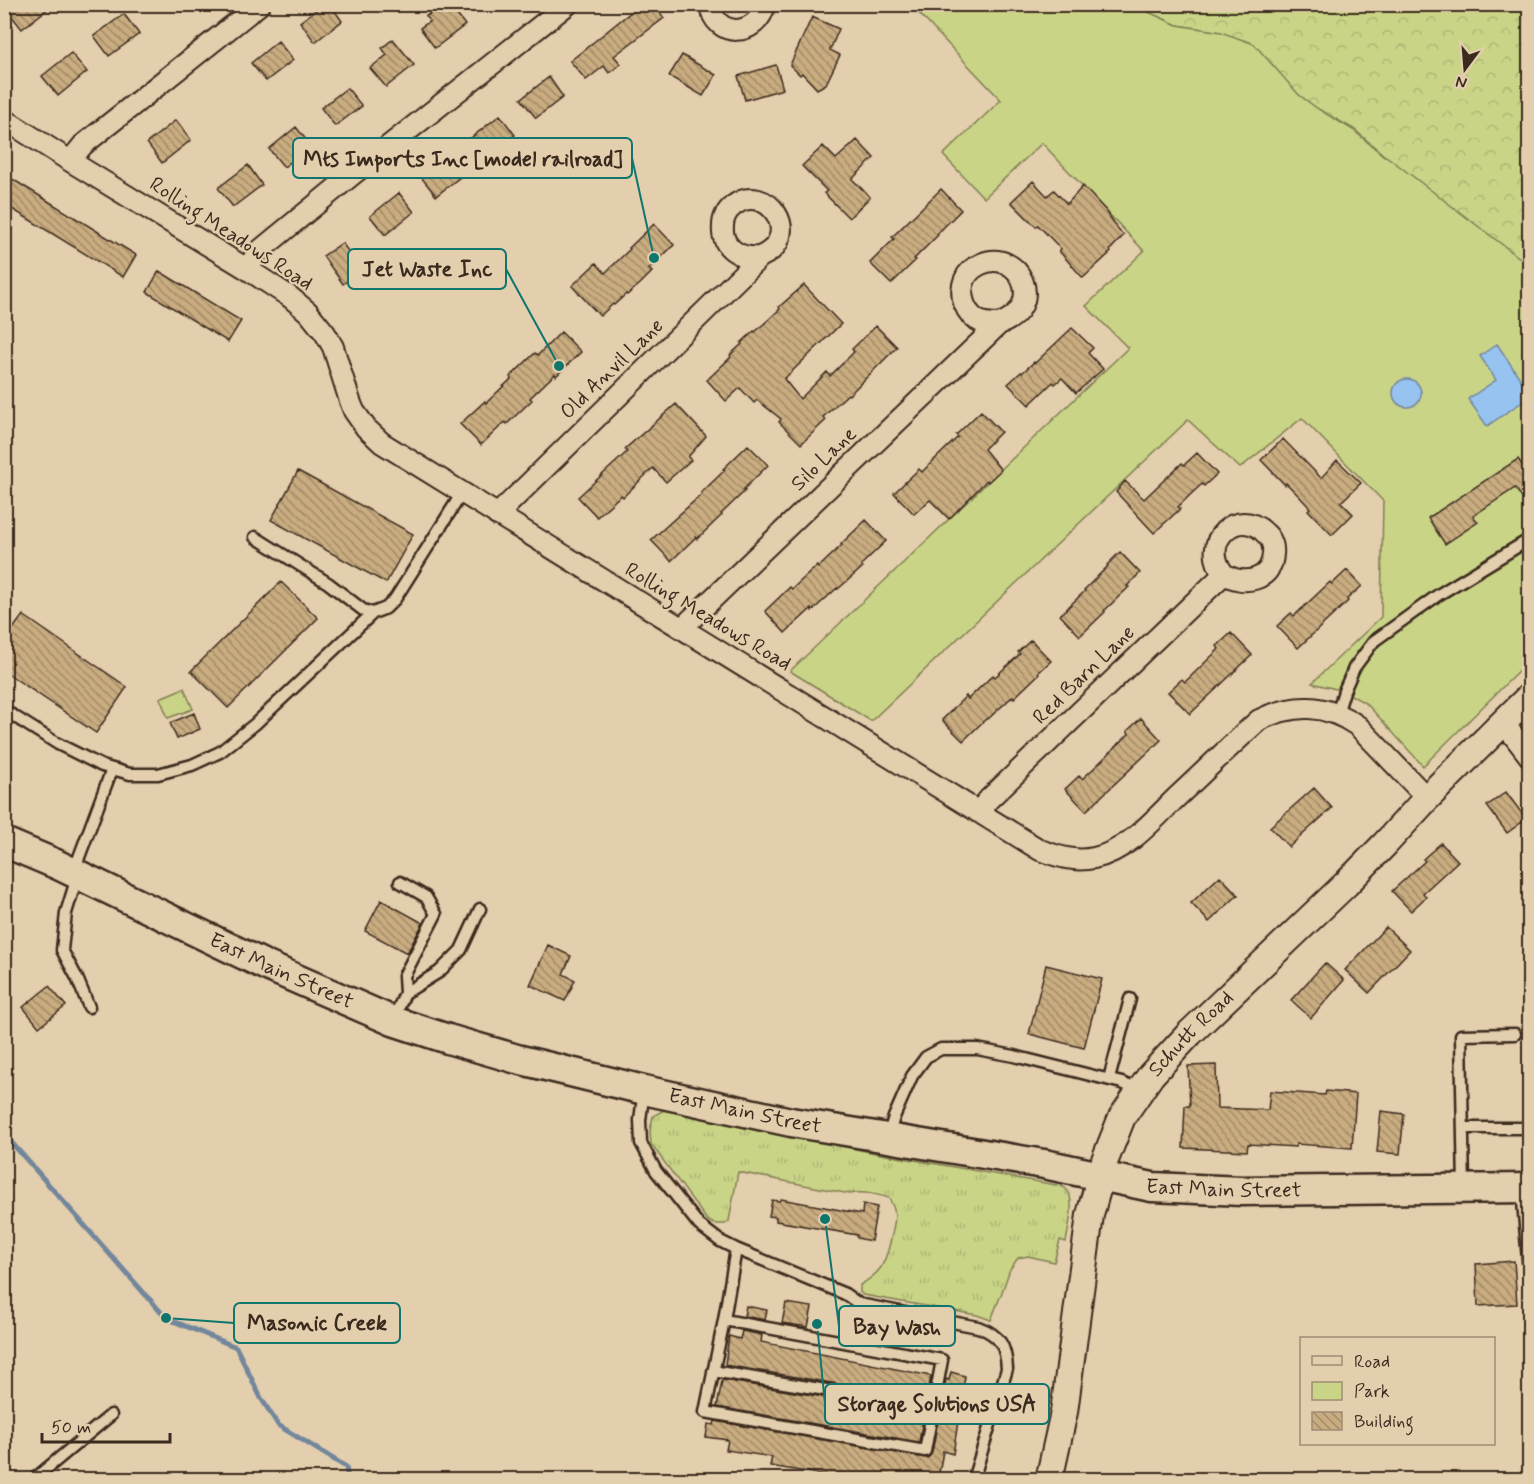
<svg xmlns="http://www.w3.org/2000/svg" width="1534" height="1484" font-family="Mynerve,sans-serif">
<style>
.grass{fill:url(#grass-tufts);stroke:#827f52;stroke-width:1.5}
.forest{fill:url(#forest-crowns);stroke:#827f52;stroke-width:1.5}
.park{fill:#c9d487;stroke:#827f52;stroke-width:1.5}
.water{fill:#97c3f0;stroke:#72869c;stroke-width:1.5}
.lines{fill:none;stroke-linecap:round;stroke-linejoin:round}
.stream{stroke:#72869c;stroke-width:5}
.building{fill:url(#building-back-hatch);stroke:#3b2a1e;stroke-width:1.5}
.service-casing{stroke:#3b2a1e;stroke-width:15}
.minor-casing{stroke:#3b2a1e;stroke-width:24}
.tertiary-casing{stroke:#3b2a1e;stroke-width:30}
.secondary-casing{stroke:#3b2a1e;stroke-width:33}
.service{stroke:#e3cead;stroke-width:10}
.minor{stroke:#e3cead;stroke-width:20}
.tertiary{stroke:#e3cead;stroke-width:26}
.secondary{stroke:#e3cead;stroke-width:28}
.labels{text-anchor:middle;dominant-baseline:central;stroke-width:4.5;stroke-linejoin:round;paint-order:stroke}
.street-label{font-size:21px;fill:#3b2a1e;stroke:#e3cead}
.leader{fill:none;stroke:#0f766e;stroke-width:2}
.callout-dot{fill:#0f766e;stroke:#e3cead;stroke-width:2}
.callout{fill:#e3cead;stroke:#0f766e;stroke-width:2}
.callout-label{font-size:22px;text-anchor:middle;font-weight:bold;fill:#3b2a1e}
</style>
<defs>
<pattern id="grass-tufts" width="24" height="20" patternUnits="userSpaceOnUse" patternTransform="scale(1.5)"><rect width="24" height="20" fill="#c9d487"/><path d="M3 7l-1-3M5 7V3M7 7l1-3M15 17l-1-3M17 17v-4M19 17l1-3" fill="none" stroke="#aeb674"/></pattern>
<pattern id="forest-crowns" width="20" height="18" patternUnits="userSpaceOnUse" patternTransform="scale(1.5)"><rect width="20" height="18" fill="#c9d487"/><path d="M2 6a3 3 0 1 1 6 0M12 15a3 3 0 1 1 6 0" fill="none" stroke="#aeb674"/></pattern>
<pattern id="building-back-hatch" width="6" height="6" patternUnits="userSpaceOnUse" patternTransform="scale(1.5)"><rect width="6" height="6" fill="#c9ac80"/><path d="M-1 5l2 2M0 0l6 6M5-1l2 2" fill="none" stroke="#a48c68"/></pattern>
</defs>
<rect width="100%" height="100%" fill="#e3cead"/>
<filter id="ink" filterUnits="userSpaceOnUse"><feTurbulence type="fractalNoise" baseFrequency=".0167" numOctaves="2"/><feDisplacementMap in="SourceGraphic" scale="12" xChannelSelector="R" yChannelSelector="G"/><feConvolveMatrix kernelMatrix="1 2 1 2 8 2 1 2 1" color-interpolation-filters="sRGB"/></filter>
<g filter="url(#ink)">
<path class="grass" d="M664,1110L880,1154L1056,1185C1059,1186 1063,1186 1065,1188C1077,1197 1068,1229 1066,1242L1060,1240L1054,1262L1028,1256L1018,1258L1010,1269L1002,1292L991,1320L977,1315L863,1295L860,1292V1285C867,1281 874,1276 879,1270C887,1261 894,1229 895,1216C895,1209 892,1204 889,1198C876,1194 864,1191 850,1194L738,1172L729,1221L725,1224H714L707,1220L651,1144L650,1131L653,1116Z"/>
<path class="forest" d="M1132,5H1529V265L1528,263L1228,308L1385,156L1354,129L1318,109L1299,95L1286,82L1273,65L1221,32L1177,25Z"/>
<path class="park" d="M1016,4L1020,9L1025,4L1133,5L1177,25L1221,32L1254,44L1299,95L1318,109L1353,130L1384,156H1386L1529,265V661L1423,766L1367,704L1344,691L1312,683L1381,617L1383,501L1302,418L1240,468L1188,420L871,721L790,671L1128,348L1086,306L1144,251L1042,143L984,198L943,155L1001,100L911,5Z
M184,688L193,709L168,718L160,698Z"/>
<path class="water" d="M1497,344L1529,392V397L1487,426L1468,399L1496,380L1480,356Z
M1393 393a14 14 0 1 1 28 0a14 14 0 1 1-28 0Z"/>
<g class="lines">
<path class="stream" d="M4,1134L166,1318L236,1347L261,1398L278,1425L346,1467L348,1480"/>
</g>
<path class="building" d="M14,4H54L22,29L7,10Z
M324,4H330L342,21L315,42L300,22Z
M438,4H449L465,25L435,48L420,28L430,21L426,16L430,14L428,12Z
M641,4H654L664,18L614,56L621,64L609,73L604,66L586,80L570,61Z
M124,14L139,34L109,56L94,36Z
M812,17L839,29L830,50L840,55L826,84L817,89L802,73L800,75L790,65Z
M393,39L414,65L386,87L370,68L387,55L382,48Z
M278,41L293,60L266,81L251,63Z
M71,53L87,72L58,96L42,76Z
M682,55L716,75L703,96L669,76Z
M776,65L783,89L745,100L738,76Z
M549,77L563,97L536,118L521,99Z
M347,88L362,106L335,126L321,108Z
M500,115L515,135L485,157L471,138Z
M176,120L191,140L162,163L147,143Z
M296,127L311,146L284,167L269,149Z
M857,140L874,158L852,179L870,197L849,218L824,193L827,191L802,166L823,146L836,159Z
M451,154L465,173L436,196L421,177Z
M248,165L262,185L233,207L218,188Z
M4,174L136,255L123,277L4,204Z
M1033,181L1047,196L1054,190L1067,204L1083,186L1107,212L1119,231L1124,235L1110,250L1111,252L1083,278L1059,251L1061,249L1038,225L1036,227L1011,202Z
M941,189L961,210L937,234L938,235L914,259L916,260L891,284L870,263L894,239L892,237Z
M399,193L414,212L385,235L370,216Z
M654,224L674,245L649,269L652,272L640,284L627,295L626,294L614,305L613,304L600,316L572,286L596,263L605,273L630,249L629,248Z
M342,243L362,270L343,284L323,256Z
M159,271L241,321L228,342L147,292Z
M804,285L841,324L784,379L800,399L827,372L830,376L854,352L852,349L876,326L897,347L849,395L848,394L823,417L826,420L801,444L779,422L781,419L757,400L754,403L740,388L726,401L707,380L731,357L730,355L742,344L741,343L754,331L755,332L780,309L779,307Z
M1072,328L1093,348L1088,353L1103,369L1076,393L1062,378L1055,384L1053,382L1029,405L1008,384L1021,372L1022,373L1034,362L1035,363Z
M561,332L581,352L556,376L555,374L530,398L532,400L507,424L505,422L481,445L460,424L485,401L486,403L511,379L510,377L535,353L538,355Z
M676,404L706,436L688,457L691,460L666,482L653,468L623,497L621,495L597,517L578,497L627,452L625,449Z
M981,411L1001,432L984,449L1001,470L988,482L987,480L949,519L930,500L914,514L894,493L919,469L922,472L934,460L958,437L956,435Z
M1283,439L1321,478L1337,460L1361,483L1341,502L1353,514L1332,535L1308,510L1310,508L1299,496L1286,483L1285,485L1261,460Z
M748,445L768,465L743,490L745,491L721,514L722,515L697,539L696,537L671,561L651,540L702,494L701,493L725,470L723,469Z
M1197,453L1217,474L1204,486L1202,484L1190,495L1178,507L1180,509L1154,533L1116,492L1125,481L1144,499L1182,463L1184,465Z
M1518,459L1530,477V509L1515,488L1473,516L1478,522L1445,544L1428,518Z
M298,471L413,534L386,583L271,520Z
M866,520L886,541L861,565L863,567L838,589L837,588L812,611L811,609L785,633L765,611L790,587L792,589L817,566L818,568L842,545L841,544Z
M1120,552L1140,573L1127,586L1129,587L1104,611L1105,612L1080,636L1060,615L1085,591L1084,590L1108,566L1107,565Z
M1347,570L1362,586L1347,599L1348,601L1298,648L1277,626L1291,613L1294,616L1330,582L1332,584Z
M281,582L318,618L228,708L191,671Z
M23,615L127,687L96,733L4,671V641Z
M1231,633L1252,655L1190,714L1168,692L1182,679L1185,682L1219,649L1217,646Z
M1031,640L1051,661L1038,673L1039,674L1014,698L1013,696L988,719L987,718L963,741L942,720L966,696L968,699L993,675L995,677L1020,654L1018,652Z
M194,713L200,729L177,739L170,723Z
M1141,718L1161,740L1086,811L1065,789L1079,776L1082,779L1093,769L1129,734L1127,731Z
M1314,788L1332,808L1289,847L1270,827Z
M1506,792L1526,819L1507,833L1487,806Z
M1441,843L1458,861L1423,893L1426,897L1411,911L1392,891L1425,861L1423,859Z
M1220,876L1238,895L1209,922L1191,903Z
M381,900L423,923L407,953L365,931Z
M1386,927L1410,950L1369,993L1345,970Z
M548,945L571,956L563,974L575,980L565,1001L530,985Z
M1325,963L1344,980L1311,1018L1291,1000Z
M1046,965L1102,979L1084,1048L1029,1034Z
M49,986L66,1006L39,1027L23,1007Z
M1216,1065L1217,1108L1268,1110L1270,1091L1325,1095L1326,1091L1356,1094L1352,1148L1296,1144V1147L1248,1144L1247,1151L1183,1148L1185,1106H1190L1188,1066Z
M1381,1111L1404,1114L1400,1154L1377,1152Z
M781,1199L862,1214L863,1204L877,1207L871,1241L857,1238V1235L776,1221V1217L769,1216L772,1200L779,1201Z
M1514,1261L1517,1304L1478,1306L1476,1264Z
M786,1303L812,1307L808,1327L782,1323Z
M746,1306L767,1310L765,1320L744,1316Z
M742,1331L762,1335L761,1342L931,1376L927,1399L725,1365L729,1336L740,1339Z
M951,1372L965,1376L953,1454L943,1451L938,1479H830V1476L770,1466L772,1457L726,1450L728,1440L706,1437L708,1424L714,1425L715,1421L927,1458L930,1456L932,1452L946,1379L949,1380Z
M723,1380L924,1414L919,1442L717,1407L722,1381Z"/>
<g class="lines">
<g class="service-casing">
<path id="service" d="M255,537L328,583L363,610L373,613
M4,710L58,744L102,766L130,774H158L192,765L220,752L255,724L373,613L386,608L395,599L462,493
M1337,714L1344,691L1354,668L1374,641L1438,595L1530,539
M400,882L426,897L436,914L404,976L405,993
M89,1007L77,978L62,950L66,913L78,874V860L112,769
M393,1021L405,993L439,972L461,950L480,909
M1109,1079L1130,999
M644,1090L640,1120L641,1143L656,1171L699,1225L720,1241L736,1249L845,1294L859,1304L978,1327C1000,1335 1006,1346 1007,1369L973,1480
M1463,1128H1521
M888,1137L894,1117L912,1076L926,1057L941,1049H977L1014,1056L1122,1083L1140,1091
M1464,1189L1461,1035L1515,1034
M1522,1190L1530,1283
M724,1320L705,1412L925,1451L942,1360L724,1320L736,1249
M713,1371L933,1408
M33,1480L111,1415
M1420,1480H1422"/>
</g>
<g class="minor-casing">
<path id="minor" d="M710,4C714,39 758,38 765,4
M4,119L70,161L247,269L290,297L308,312L325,333L333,347L350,401L354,411L366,428L382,443L1040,850C1059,857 1075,862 1094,858C1128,851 1154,819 1178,796C1205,771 1231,745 1259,720C1294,703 1325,703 1358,726L1427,798
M70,161L83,145L260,4
M247,269L258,252L352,175L568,4
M497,515L760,257C740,259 721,248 723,226C723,218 727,211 733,206C766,179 806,237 760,257
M682,628L999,324C993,324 987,324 981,322C965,315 958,295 965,279C968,272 974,267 981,264C1019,247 1048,307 999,324
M1503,722L1530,757
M978,812L989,799L1224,574C1198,542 1238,505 1265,533C1271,538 1274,546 1273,554C1272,581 1244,586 1224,574"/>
</g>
<g class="tertiary-casing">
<g id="tertiary">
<path id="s1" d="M1049,1480L1064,1412L1090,1215L1105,1160L1122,1117L1151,1075L1190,1033L1346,884L1385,844L1427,798L1530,696"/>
</g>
</g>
<g class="secondary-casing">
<g id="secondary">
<path id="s2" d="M4,842L56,864L267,966L393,1021L448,1039L517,1059L644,1090L791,1122L1044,1164L1152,1187L1242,1191L1530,1188"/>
</g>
</g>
<use href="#service" class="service"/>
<use href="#minor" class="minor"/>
<use href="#tertiary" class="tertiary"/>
<use href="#secondary" class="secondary"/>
</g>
</g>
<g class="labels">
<g class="street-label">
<text transform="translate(231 234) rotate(33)">Rolling Meadows Road</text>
<text transform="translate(612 369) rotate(-44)">Old Anvil Lane</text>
<text transform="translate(824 459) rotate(-44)">Silo Lane</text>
<text transform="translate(708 617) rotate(31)">Rolling Meadows Road</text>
<text transform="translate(1084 675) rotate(-44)">Red Barn Lane</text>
<text stroke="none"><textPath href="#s2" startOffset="306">East Main Street</textPath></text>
<text stroke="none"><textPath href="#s1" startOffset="480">Schutt Road</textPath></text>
<text stroke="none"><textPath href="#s2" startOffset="792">East Main Street</textPath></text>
<text stroke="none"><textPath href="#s2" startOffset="1278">East Main Street</textPath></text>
</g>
</g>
<path class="leader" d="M654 258L632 158M559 366L506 269M166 1318L234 1323M825 1219L839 1326M817 1324L825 1404"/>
<g class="callout-dot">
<circle cx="654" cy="258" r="6"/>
<circle cx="559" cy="366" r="6"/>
<circle cx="166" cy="1318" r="6"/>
<circle cx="825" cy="1219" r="6"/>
<circle cx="817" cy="1324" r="6"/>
</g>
<g class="callout">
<rect x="293" y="138" width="339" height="40" rx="6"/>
<rect x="348" y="249" width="158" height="40" rx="6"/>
<rect x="234" y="1303" width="166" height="40" rx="6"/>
<rect x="839" y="1306" width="116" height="40" rx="6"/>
<rect x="825" y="1384" width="224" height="40" rx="6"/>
</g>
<g class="callout-label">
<text x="463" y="166">Mts Imports Inc [model railroad]</text>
<text x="427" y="276">Jet Waste Inc</text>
<text x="317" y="1330">Masonic Creek</text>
<text x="897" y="1334">Bay Wash</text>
<text x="937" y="1411">Storage Solutions USA</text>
</g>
<rect width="1534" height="1484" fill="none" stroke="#e3cead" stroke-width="24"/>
<rect x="12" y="12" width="1510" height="1460" fill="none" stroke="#3b2a1e" stroke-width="2" filter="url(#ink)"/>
<rect x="1300" y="1337" width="195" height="108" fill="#e3cead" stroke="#a08c74" stroke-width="1.5"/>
<rect x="1312" y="1356" width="30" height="9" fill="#e3cead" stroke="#a08c74" stroke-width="1.5"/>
<text x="1354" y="1367" font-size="18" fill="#3b2a1e">Road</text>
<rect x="1312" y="1382" width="30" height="18" fill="#c9d487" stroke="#a08c74" stroke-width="1.5"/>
<text x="1354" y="1397" font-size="18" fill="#3b2a1e">Park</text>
<rect x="1312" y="1412" width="30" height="18" fill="url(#building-back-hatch)" stroke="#a08c74" stroke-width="1.5"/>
<text x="1354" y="1427" font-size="18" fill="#3b2a1e">Building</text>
<g transform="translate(1465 69) rotate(196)" stroke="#e3cead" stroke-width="4.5" paint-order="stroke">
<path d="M0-4.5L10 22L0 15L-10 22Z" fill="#3b2a1e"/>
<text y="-9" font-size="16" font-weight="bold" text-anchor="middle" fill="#3b2a1e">N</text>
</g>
<path d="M42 1433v9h128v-9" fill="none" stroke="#3b2a1e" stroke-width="3"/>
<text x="51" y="1433" font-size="18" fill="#3b2a1e" stroke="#e3cead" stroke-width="4.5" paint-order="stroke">50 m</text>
</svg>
